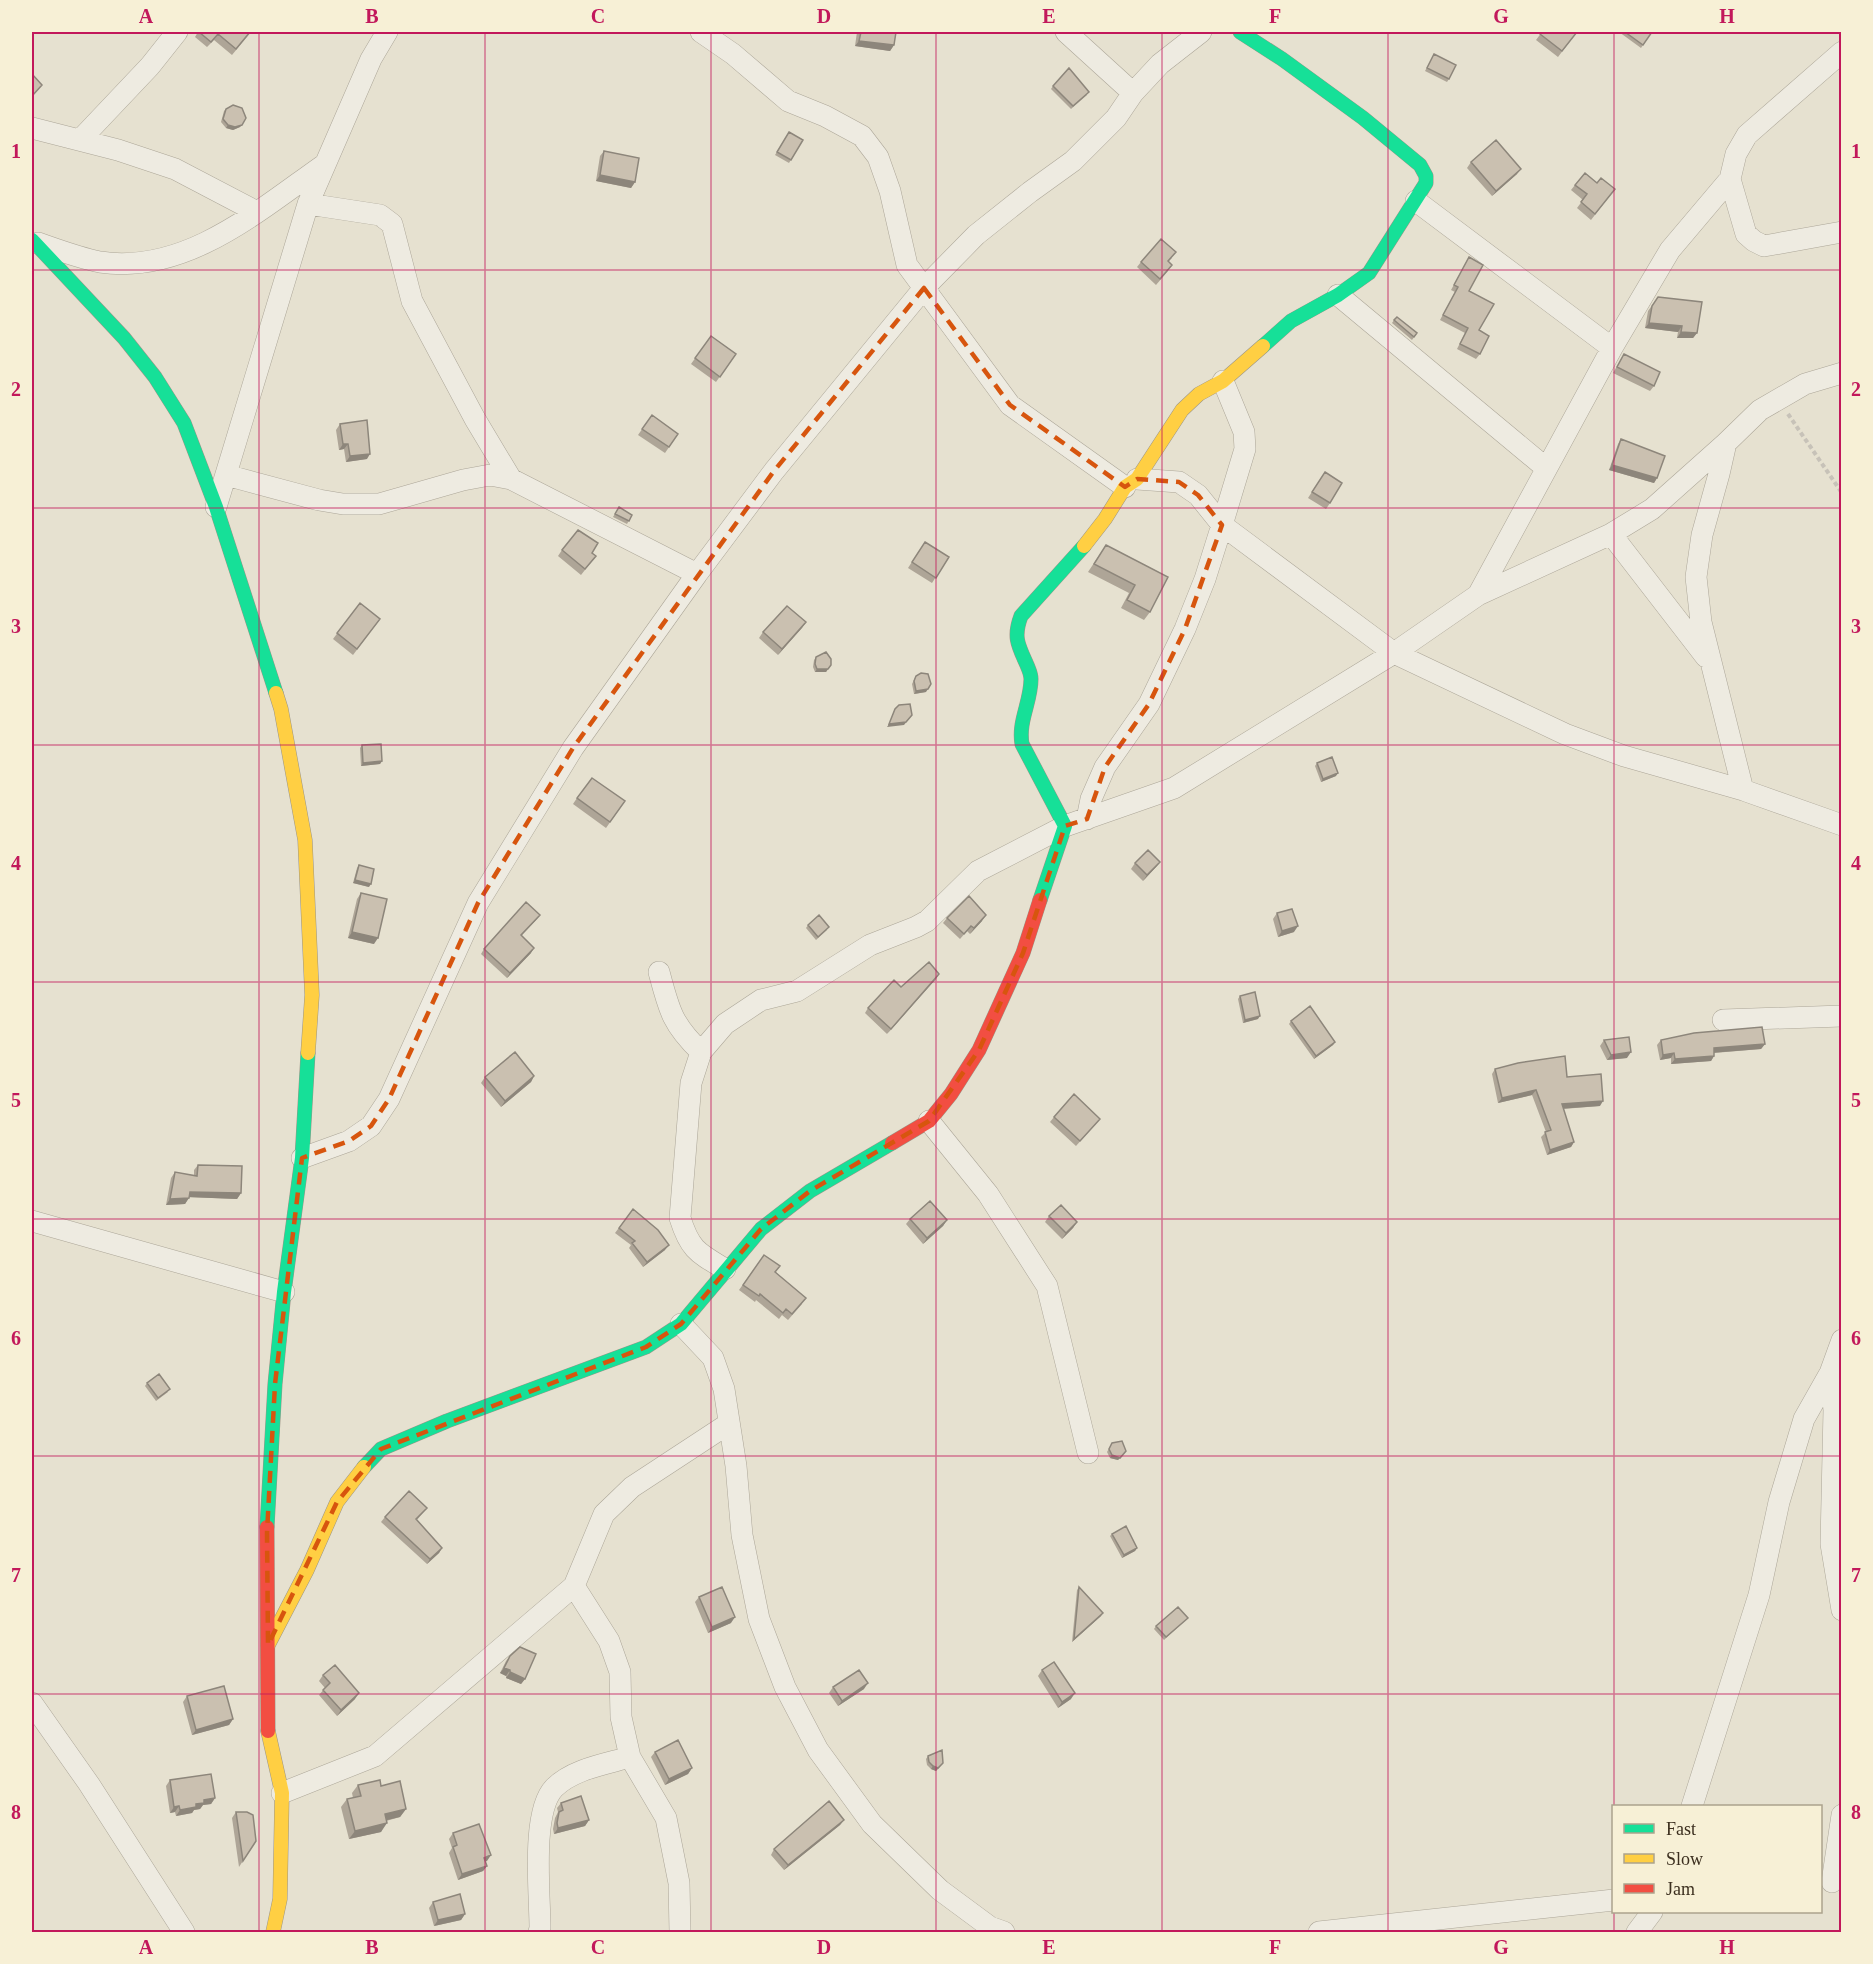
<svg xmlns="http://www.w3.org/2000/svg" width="1873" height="1964" font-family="'Times New Roman',serif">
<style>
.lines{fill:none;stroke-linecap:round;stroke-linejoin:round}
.street-casing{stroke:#aca698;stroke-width:22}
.fast-casing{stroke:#9b9588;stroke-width:15}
.slow-casing{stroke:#9b9588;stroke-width:15}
.jam-casing{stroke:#9b9588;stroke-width:15}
.path{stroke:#c7c2b8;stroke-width:4;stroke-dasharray:4.5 3;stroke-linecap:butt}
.street{stroke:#eeebe1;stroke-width:21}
.fast{stroke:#16e098;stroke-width:14}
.slow{stroke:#ffcf43;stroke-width:14}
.jam{stroke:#f24e42;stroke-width:14}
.wall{fill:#aea597}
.shaded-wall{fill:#8d867b}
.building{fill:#cac0b0;stroke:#8d867b;stroke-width:1.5}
.marked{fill:none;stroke:#d7550e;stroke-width:4.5;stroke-dasharray:12 8;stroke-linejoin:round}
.grid{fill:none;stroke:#c2185b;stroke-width:1.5;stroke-opacity:0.55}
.neatline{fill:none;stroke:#c2185b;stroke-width:2}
.grid-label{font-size:20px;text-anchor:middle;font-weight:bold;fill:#c2185b}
</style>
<rect width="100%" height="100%" fill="#e6e1d0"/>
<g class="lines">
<g class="street-casing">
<path id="street" d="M701,32L733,54L788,101L825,116L862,136L878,157L890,191L907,265L1010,405L1125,487
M1066,32L1133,93
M1842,52L1747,135L1736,154L1730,179L1746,234L1754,241L1764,246L1842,232
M32,128L118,150L175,169L257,212
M80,140L150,66L177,32
M1416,201L1612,348L1478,595
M308,204L380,215L392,224L412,301L475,419L511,479
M38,243C58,250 79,258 100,262C186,275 259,210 325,164
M1338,295L1546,468
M1612,348L1670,250L1730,179
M226,475L319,500L343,504H379L463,480L490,475L511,479L697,574
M1137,479L1179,482L1198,495L1222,525L1394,653L1565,734L1624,756L1743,790L1842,825
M216,507L308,204L371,59L387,32
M1611,534L1706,657
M1743,790L1701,622L1696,577L1702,535L1719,474L1726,443L1760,410L1805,384L1842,373
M1087,819L1091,799L1105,767L1149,704L1185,629L1205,579L1222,525L1245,449L1244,432L1223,381
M659,972C669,1010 672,1024 701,1052
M1723,1020L1842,1016
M929,1121L988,1194L1047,1286L1088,1453
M302,1158L349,1141L371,1126L389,1099L478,903L573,748L697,574L774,471L924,288L976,235L1030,192L1073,161L1116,118L1133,93L1160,64L1201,32
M32,1221L284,1292
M725,1269C698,1253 690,1250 680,1218L691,1083L701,1052L725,1024L761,1000L797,991L870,945L916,927L927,921L978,871L1065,826L1174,788L1394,653L1478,595L1611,534L1652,509L1726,443
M681,1324L713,1358L724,1389L736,1466L742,1535L759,1619L785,1687L818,1750L872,1824L940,1890L990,1927L1004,1932
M1830,1373L1834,1410L1831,1544L1842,1610
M574,1586L609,1641L620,1672L621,1717L630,1757L666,1818L679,1883L680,1932
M32,1703L89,1784L184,1932
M282,1793L375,1756L574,1586L604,1514L632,1487L728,1424
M1692,1806L1759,1595L1779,1502L1804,1419L1830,1373L1842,1340
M1832,1882L1842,1815
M539,1932L540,1928C540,1894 531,1812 554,1788C573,1769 606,1764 630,1757
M1319,1932L1614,1900
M1637,1932L1652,1912"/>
</g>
<g class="fast-casing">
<path id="fast" d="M1240,32L1282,59L1363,118L1420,165L1426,176V183L1369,273L1338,295L1291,321L1263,346
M32,240L124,338L155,377L184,423L216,507L276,693
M1040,900L1065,826L1022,744C1018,721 1031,702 1031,679C1031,674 1029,670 1027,665C1018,645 1013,637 1021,616L1084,546
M364,1467L381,1449L447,1421L646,1347L681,1324L761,1229L810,1191L892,1143
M267,1527L275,1384L284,1292L302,1158L308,1053"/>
</g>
<g class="slow-casing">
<path id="slow" d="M1084,546L1105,519L1125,487L1137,479L1182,410L1199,394L1223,381L1263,346
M276,693L281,709L305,840L312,995L308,1053
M268,1645L307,1570L337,1502L364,1467
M268,1731L282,1793L280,1899L273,1932"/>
</g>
<g class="jam-casing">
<path id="jam" d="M892,1143L929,1121L951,1094L979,1050L1023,953L1040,900
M267,1527L268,1731"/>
</g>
<path class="path" d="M1788,414L1842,493"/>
<use href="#street" class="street"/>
<use href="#fast" class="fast"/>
<use href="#slow" class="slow"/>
<use href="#jam" class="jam"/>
</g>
<path class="wall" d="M198,32H251L232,55L214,40L207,47L195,37Z
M857,32H896L894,45L890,51L855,46Z
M1542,32H1577L1558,57L1536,40Z
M1619,32H1652L1641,48Z
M1434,54L1449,79L1447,82L1425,71Z
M1053,86L1087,95L1071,109L1051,89Z
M226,109L240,127L233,130L226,128L221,122L224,111Z
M789,132L803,140L789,163L775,155Z
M604,151L635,182L631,188L596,181L600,156Z
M1471,162L1517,174L1492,196L1467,168Z
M1597,183L1615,189L1591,220L1577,208L1583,200L1571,190L1575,185Z
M1469,257V291L1479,330L1480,354L1476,359L1457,349L1465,333L1440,320L1455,292L1451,290Z
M1172,258L1168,262V271L1156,285L1137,267L1141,262Z
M1658,297L1697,333L1693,338H1677L1678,332L1645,328L1648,311Z
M1394,320L1417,333L1412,340L1392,323Z
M711,336L736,354L716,382L691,364Z
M1624,354L1654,386L1650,391L1613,373Z
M652,415L678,434L665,453L638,435Z
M340,424L367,459L346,462L344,449L339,450L336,430Z
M1621,439L1657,478L1654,483L1609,470L1618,444Z
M1321,478L1330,503L1326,509L1308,498Z
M619,507L632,515L627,524L613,517Z
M925,542L949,557L932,583L908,568Z
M1106,545L1168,577L1150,612L1144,620L1121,608L1129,593L1088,572Z
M562,550L592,553L596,556L581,575L558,556Z
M360,603L380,619L353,655L333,639Z
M806,622L778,655L759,638L763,632Z
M816,657L831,665L826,672H815L813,667L814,660Z
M916,676L926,692L914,694L912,684Z
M362,745L382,761L380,764L361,766L360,748Z
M1317,763L1336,776L1321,782L1315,766Z
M577,798L625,801L606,828L573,804Z
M1160,862L1156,867L1143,881L1131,869L1135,863Z
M359,865L369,887L353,883L357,868Z
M361,893L374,944L348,938L357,899Z
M1277,913L1294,932L1278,937L1273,919Z
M947,918L982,921L970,934L967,931L960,939L943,923Z
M536,920L521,936L531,953L507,978L481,954L484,949Z
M808,925L827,930L816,940L806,928Z
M939,974L887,1034L865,1013L868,1008L901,987Z
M1240,996L1258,1019L1243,1023L1238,999Z
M1291,1021L1335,1042L1333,1045L1314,1059L1289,1024Z
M1604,1040L1627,1058L1607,1060L1600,1046Z
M1661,1040L1765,1044L1761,1049L1714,1053V1056L1711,1061L1671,1064V1058L1660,1060L1657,1045Z
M1495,1069L1567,1077L1600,1106L1563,1109L1574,1142L1571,1147L1547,1155L1541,1137L1546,1132L1532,1095L1498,1103L1492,1074Z
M534,1076L531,1082L501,1107L481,1083L485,1077Z
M1054,1117L1100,1119L1076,1146L1050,1122Z
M198,1165L241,1193L237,1199L189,1197L185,1204L166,1205L171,1178L175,1172L194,1176V1170Z
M633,1209L665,1250L643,1267L629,1248L631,1245L615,1233Z
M1049,1216L1077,1222L1073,1228L1062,1239L1045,1222Z
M910,1219L947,1220L943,1226L923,1244L906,1224Z
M764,1255L776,1272L802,1304L788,1320L782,1315L779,1319L756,1300L755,1302L739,1290Z
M147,1383L168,1392L156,1401L145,1386Z
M1112,1443L1126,1451L1118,1460L1110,1458L1107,1452Z
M427,1508L417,1520L442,1548L439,1553L427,1564L381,1522L385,1517Z
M1112,1534L1137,1548L1135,1551L1122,1558L1110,1536Z
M1079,1587L1101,1616L1072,1642L1077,1590Z
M699,1597L731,1623L708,1633L695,1602Z
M1188,1618L1164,1640L1154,1629L1156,1626Z
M510,1656L525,1679L521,1684L506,1678V1676L500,1673L506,1661Z
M1042,1670L1071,1699L1058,1708L1038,1676Z
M323,1675L355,1699L337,1716L319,1695L325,1688L319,1681Z
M833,1687L864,1689L838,1706L829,1693Z
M187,1696L233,1719L229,1725L192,1735L183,1702Z
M655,1752L692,1768L688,1774L665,1785L651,1757Z
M928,1756L943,1763L936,1771L931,1769L927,1765L926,1759Z
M170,1780L215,1798L211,1804L203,1805L200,1809L194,1810L192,1813L176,1816L175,1812L170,1813L166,1786Z
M358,1785L381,1786L406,1809L400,1817L386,1821L381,1832L349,1839L341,1807L347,1799L353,1798L352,1793Z
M561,1803L589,1820L585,1826L554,1834L553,1829L555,1818L558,1812L557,1808Z
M236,1812L256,1841L239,1867L232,1818Z
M844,1820L840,1825L784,1870L771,1855L774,1849Z
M453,1833L487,1861H485L487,1866L483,1871L458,1880L449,1853L452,1848L449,1839Z
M433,1902L465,1914L461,1920L434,1926L429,1908Z"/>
<path class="shaded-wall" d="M859,41L894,45L890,51L855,46Z
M228,125H242L240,127L233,130L226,128Z
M1521,169L1517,174L1492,196L1496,191Z
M600,175L635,182L631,188L596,181Z
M1649,323L1682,326L1678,332L1645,328Z
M1681,332L1697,333L1693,338H1677Z
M343,444H348L344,449L339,450Z
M370,454L367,459L346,462L350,456Z
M1612,465L1657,478L1654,483L1609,470Z
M806,622L802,628L778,655L782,649Z
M817,669H828L826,672H815Z
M928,689L926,692L914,694L916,691Z
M912,715L904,725L887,727L889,724Z
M382,761L380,764L361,766L363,763Z
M1338,773L1336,776L1321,782L1323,779Z
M1160,862L1156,867L1143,881L1147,875Z
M355,880L371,884L369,887L353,883Z
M540,915L536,920L517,940L521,935Z
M986,915L982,921L970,934L974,928Z
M1298,926L1294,932L1278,937L1282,931Z
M352,932L378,938L374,944L348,938Z
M534,948L531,953L507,978L510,973Z
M939,974L936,979L887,1034L891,1029Z
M1260,1016L1258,1019L1243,1023L1245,1020Z
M1335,1042L1333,1045L1314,1059L1316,1056Z
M1765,1044L1761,1049L1710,1053L1714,1048Z
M1631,1052L1627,1058L1607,1060L1611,1055Z
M1674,1053L1671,1058L1660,1060L1663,1055Z
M1714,1056L1711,1061L1671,1064L1675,1059Z
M534,1076L531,1082L501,1107L505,1101Z
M1536,1090L1532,1095L1498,1103L1502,1098Z
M1603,1101L1600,1106L1558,1109L1562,1104Z
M1574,1142L1571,1147L1547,1155L1550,1150Z
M190,1192L241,1193L237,1199L186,1197Z
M189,1198L185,1204L166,1205L170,1199Z
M947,1220L943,1226L923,1244L927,1238Z
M1077,1222L1073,1228L1062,1239L1066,1233Z
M669,1245L665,1250L643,1267L647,1262Z
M1126,1451L1118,1460L1110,1458L1112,1455Z
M442,1548L439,1553L427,1564L430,1559Z
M1137,1548L1135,1551L1122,1558L1124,1555Z
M1103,1613L1101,1616L1072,1642L1074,1639Z
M735,1617L731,1623L708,1633L712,1627Z
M504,1668L510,1670L506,1676L500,1673Z
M510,1672L525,1679L521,1684L506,1678Z
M868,1683L864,1689L838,1706L842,1701Z
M359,1693L355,1699L337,1716L341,1710Z
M1075,1693L1071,1699L1058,1708L1062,1702Z
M233,1719L229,1725L192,1735L196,1730Z
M943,1763L936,1771L931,1769L933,1766Z
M692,1768L688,1774L665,1785L669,1779Z
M215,1798L211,1804L203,1805L200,1809L194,1810L192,1813L176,1816L180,1810L196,1804L204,1800Z
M179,1806L175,1812L170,1813L174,1807Z
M406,1809L400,1817L379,1822L385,1814Z
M589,1820L585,1826L554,1834L558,1828Z
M844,1820L840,1825L784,1870L788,1865Z
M387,1823L381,1832L349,1839L355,1831Z
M491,1855L487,1861L480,1864L484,1858Z
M487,1866L483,1871L458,1880L462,1874Z
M465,1914L461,1920L434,1926L438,1920Z"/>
<path class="building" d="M199,32H250L236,49L218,34L211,42Z
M861,32H896L894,45L859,41Z
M1542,32H1577L1562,51L1540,34Z
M1625,32H1652L1643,45Z
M1434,54L1456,65L1449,79L1427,68Z
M1069,68L1089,92L1073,106L1053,86Z
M32,74L42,85L32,96Z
M233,105L242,108L246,118L242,125L235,127L228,125L223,119L226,109Z
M789,132L803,140L791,160L777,152Z
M1496,140L1521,169L1496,191L1471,162Z
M604,151L639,158L635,182L600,175Z
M1585,173L1597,183L1601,178L1615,189L1595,214L1581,202L1587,194L1575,185Z
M1161,239L1176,252L1168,261L1172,265L1160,279L1141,262Z
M1469,257L1483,265L1469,291L1494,304L1479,330L1489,336L1480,354L1460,344L1468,328L1443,315L1458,287L1454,285Z
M1658,297L1702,302L1697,333L1681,332L1682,326L1649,323L1652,306Z
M1397,317L1417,333L1414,337L1394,320Z
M711,336L736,354L720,377L695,358Z
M1624,354L1660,372L1654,386L1617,367Z
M652,415L678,434L669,447L642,429Z
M367,420L370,454L350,456L348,444H343L340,424Z
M1621,439L1665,456L1657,478L1612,465Z
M1325,472L1342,483L1330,503L1312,492Z
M619,507L632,515L629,521L615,514Z
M578,530L598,543L592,553L596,556L585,569L562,550Z
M925,542L949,557L936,578L912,562Z
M1106,545L1168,577L1150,612L1127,600L1135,585L1094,564Z
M360,603L380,619L357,649L337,633Z
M787,606L806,622L782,649L763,632Z
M826,652L831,659V665L828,669H817L815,664L816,657Z
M921,673L928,674L931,684L928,689L916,691L914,681L916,676Z
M910,704L912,715L906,722L889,724L895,709L899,705Z
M381,744L382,761L363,763L362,745Z
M1332,757L1338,773L1323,779L1317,763Z
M592,778L625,801L610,822L577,798Z
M1148,850L1160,862L1147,875L1135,863Z
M359,865L374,869L371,884L355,880Z
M361,893L387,899L378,938L352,932Z
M969,896L986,915L974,928L971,926L964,934L947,918Z
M526,902L540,915L521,935L534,948L510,973L484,949Z
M1292,909L1298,926L1282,931L1277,913Z
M819,915L829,927L818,937L808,925Z
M929,962L939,974L891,1029L868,1008L894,980L901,987Z
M1255,992L1260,1016L1245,1020L1240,996Z
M1310,1006L1335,1042L1316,1056L1291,1021Z
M1762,1027L1765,1044L1714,1048V1056L1675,1059L1674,1053L1663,1055L1661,1040L1694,1033Z
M1629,1037L1631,1052L1611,1055L1604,1040Z
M515,1052L534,1076L505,1101L485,1077Z
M1565,1056L1567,1077L1601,1074L1603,1101L1562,1104L1574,1142L1550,1150L1545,1132L1551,1130L1536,1090L1502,1098L1495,1069L1518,1063Z
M1074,1094L1100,1119L1080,1141L1054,1117Z
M198,1165L242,1166L241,1193L190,1192L189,1198L170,1199L175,1172L197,1176Z
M930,1201L947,1220L927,1238L910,1219Z
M1061,1205L1077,1222L1066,1233L1049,1216Z
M633,1209L658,1230L669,1245L647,1262L632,1243L635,1241L619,1228Z
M764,1255L780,1266L775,1272L806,1298L792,1314L786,1309L783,1313L760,1294L759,1296L743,1285Z
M159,1374L170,1389L158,1398L147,1383Z
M1122,1441L1126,1451L1120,1458L1112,1455L1109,1449L1112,1443Z
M409,1491L427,1508L416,1519L442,1548L430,1559L385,1517Z
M1126,1526L1137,1548L1124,1555L1112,1534Z
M722,1587L735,1617L712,1627L699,1597Z
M1079,1587L1103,1613L1074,1639Z
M1178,1607L1188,1618L1166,1637L1156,1626Z
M520,1647L536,1654L525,1679L510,1672V1670L504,1668L510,1656Z
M1054,1662L1075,1693L1062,1702L1042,1670Z
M335,1665L359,1693L341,1710L323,1690L330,1683L323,1675Z
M859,1670L868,1683L842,1701L833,1687Z
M224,1686L233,1719L196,1730L187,1696Z
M678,1740L692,1768L669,1779L655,1752Z
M942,1750L943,1763L938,1768L933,1766L929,1762L928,1756Z
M211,1774L215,1798L204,1800V1803L196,1804V1807L180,1810L179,1806L174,1807L170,1780Z
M380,1780L381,1786L400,1781L406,1809L385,1814L387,1823L355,1831L347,1799L361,1796L358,1785Z
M581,1796L589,1820L558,1828L557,1823L559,1812L563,1810L561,1803Z
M829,1801L844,1820L788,1865L774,1849Z
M236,1812H247L253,1815L256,1841L243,1861Z
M479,1824L491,1855L484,1858L487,1866L462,1874L453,1847L457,1845L453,1833Z
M460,1894L465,1914L438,1920L433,1902Z"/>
<path class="marked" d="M924,288L1010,405L1125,487L1137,479L1179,482L1198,495L1222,525L1185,629L1149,704L1105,767L1087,819L1065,826L1023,953L979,1050L929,1121L810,1191L761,1229L681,1324L646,1347L381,1449L337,1502L268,1645L267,1533L275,1384L302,1158L349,1141L371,1126L389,1099L478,903L573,748L774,471Z"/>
<path class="grid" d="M259,32V1932M485,32V1932M711,32V1932M936,32V1932M1162,32V1932M1388,32V1932M1614,32V1806M32,270H1842M32,508H1842M32,745H1842M32,982H1842M32,1219H1842M32,1456H1842M32,1694H1842M1614,1912V1932"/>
<rect width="1873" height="1964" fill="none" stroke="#f7f0d6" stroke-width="66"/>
<rect x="1612" y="1805" width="210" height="108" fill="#f7f0d6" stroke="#aca38d" stroke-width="1.5"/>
<rect x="1624" y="1824" width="30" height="9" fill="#16e098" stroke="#aca38d" stroke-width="1.5"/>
<text x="1666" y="1835" font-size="18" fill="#3c2f1f">Fast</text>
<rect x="1624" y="1854" width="30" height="9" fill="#ffcf43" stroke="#aca38d" stroke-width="1.5"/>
<text x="1666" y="1865" font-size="18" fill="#3c2f1f">Slow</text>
<rect x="1624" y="1884" width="30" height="9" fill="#f24e42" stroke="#aca38d" stroke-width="1.5"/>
<text x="1666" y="1895" font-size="18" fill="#3c2f1f">Jam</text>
<rect x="33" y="33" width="1807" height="1898" class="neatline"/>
<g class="grid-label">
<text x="146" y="23">A</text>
<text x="372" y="23">B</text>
<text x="598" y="23">C</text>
<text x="824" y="23">D</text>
<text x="1049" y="23">E</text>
<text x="1275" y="23">F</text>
<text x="1501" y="23">G</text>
<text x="1727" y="23">H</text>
<text x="16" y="158">1</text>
<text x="1856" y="158">1</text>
<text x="16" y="396">2</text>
<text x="1856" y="396">2</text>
<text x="16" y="633">3</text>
<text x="1856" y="633">3</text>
<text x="16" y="870">4</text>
<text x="1856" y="870">4</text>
<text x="16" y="1107">5</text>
<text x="1856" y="1107">5</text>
<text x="16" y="1345">6</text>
<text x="1856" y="1345">6</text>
<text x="16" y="1582">7</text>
<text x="1856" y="1582">7</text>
<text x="16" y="1819">8</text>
<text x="1856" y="1819">8</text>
<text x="146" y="1954">A</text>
<text x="372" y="1954">B</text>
<text x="598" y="1954">C</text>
<text x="824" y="1954">D</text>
<text x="1049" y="1954">E</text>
<text x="1275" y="1954">F</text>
<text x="1501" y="1954">G</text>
<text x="1727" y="1954">H</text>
</g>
</svg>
